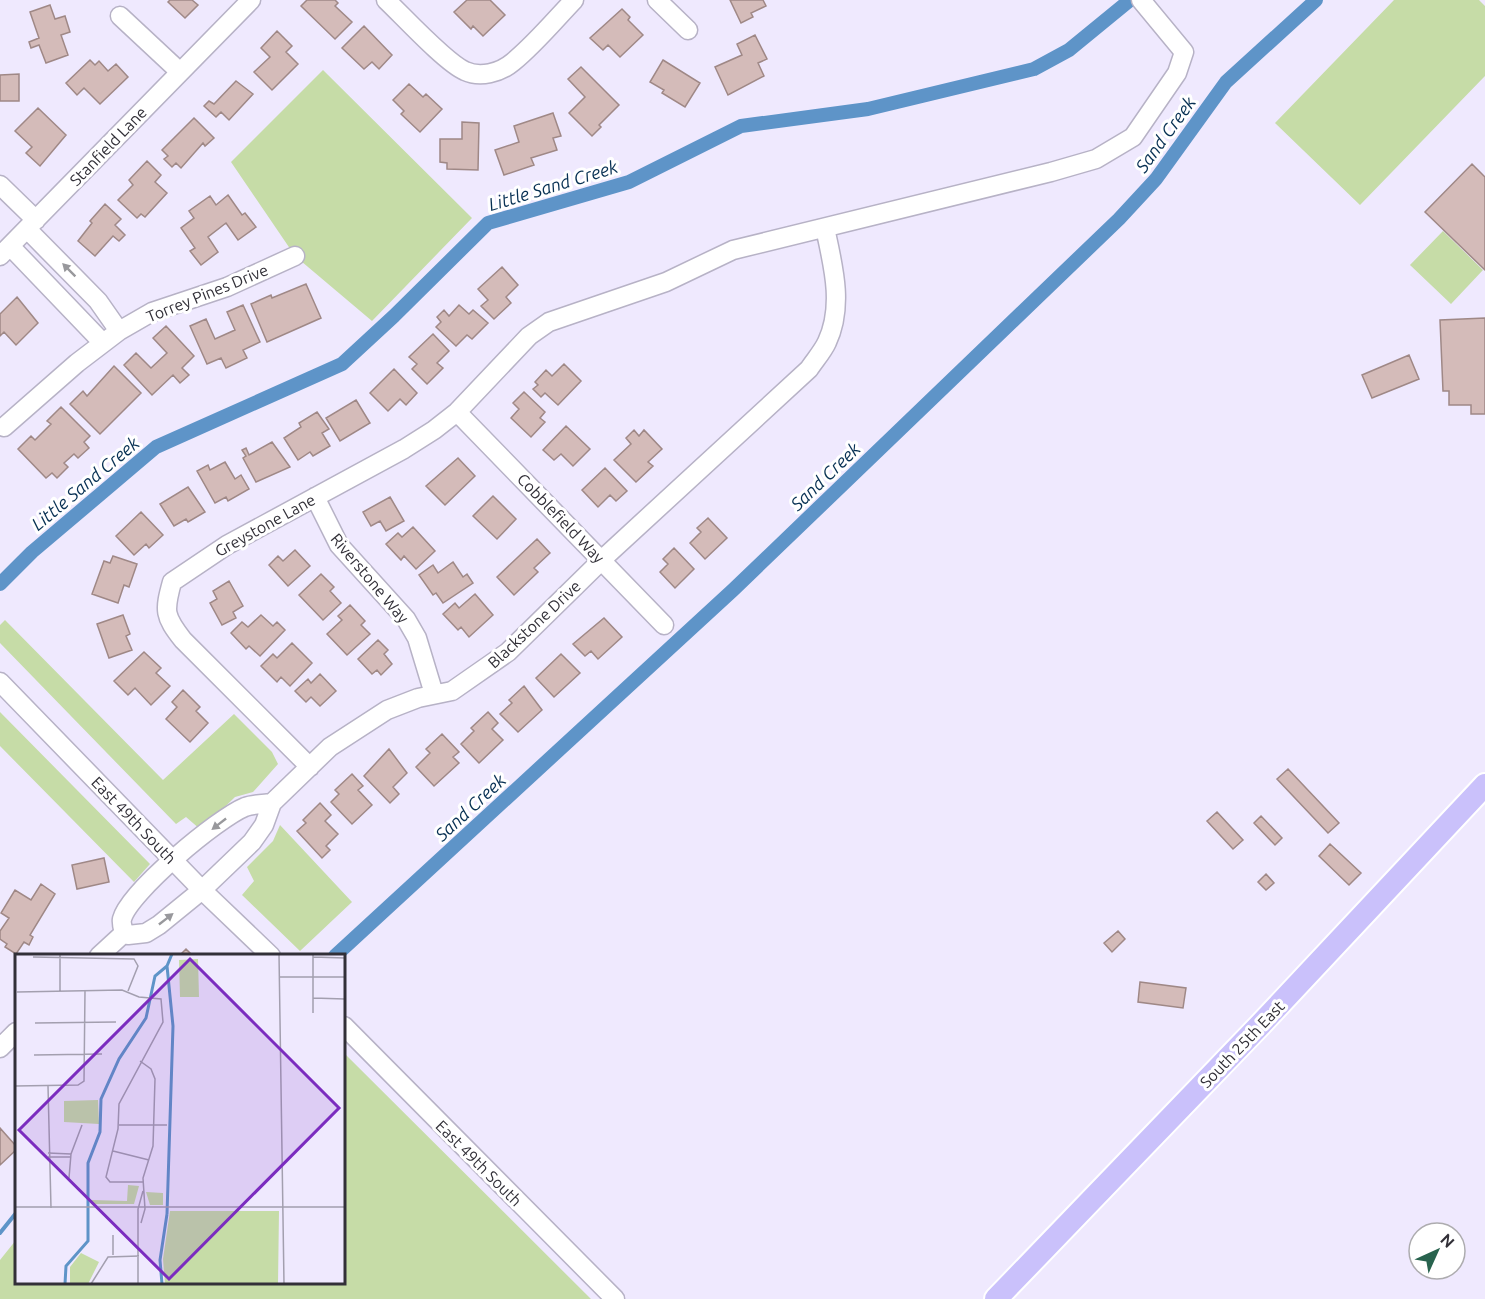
<svg xmlns="http://www.w3.org/2000/svg" width="1485" height="1299" font-family="Ubuntu,sans-serif">
<style>
.green{fill:#c6dca7}
.lines{fill:none;stroke-linecap:round;stroke-linejoin:round}
.stream{stroke:#5e94c8;stroke-width:4}
.canal{stroke:#5e94c8;stroke-width:14}
.building{fill:#d4bbb9;stroke:#9f8886;stroke-width:1.5}
.minor-casing{stroke:#b7b2c6;stroke-width:21}
.major-casing{stroke:#fff;stroke-width:26}
.minor{stroke:#fff;stroke-width:18}
.major{stroke:#cac1fb;stroke-width:22}
.oneway{fill:#98989c}
.labels{text-anchor:middle;dominant-baseline:central;stroke-width:6;stroke-linejoin:round;paint-order:stroke}
.street-label{font-size:16px;fill:#323038;stroke:#fff}
.water-label{font-size:18px;font-style:italic;fill:#073053;stroke:#fff}
.inset-river{fill:none;stroke:#5e94c8;stroke-width:3}
.inset-road{fill:none;stroke:#a39faf;stroke-width:1.5}
.view{fill:#7b2cbf;fill-opacity:0.15;stroke:#7b2cbf;stroke-width:3}
.inset-edge{fill:none;stroke:#323038;stroke-width:3}
</style>
<rect width="100%" height="100%" fill="#efe9fe"/>
<path class="green" d="M1394,0H1479L1485,6V76L1360,205L1275,123Z
M323,70L472,218L372,321L295,256L231,162Z
M1443,231L1483,270L1451,304L1410,265Z
M5,620L163,780L234,714L272,752L278,764L253,792L235,797L201,830L186,817L176,824L0,643V625Z
M0,712L150,864L134,882L0,746Z
M280,825L352,902L300,951L242,895L254,881L247,867L273,841Z
M344,1053L591,1299H0V1260L16,1240V1282H344Z"/>
<g class="lines">
<path class="stream" d="M0,1233L16,1213"/>
<path class="canal" d="M0,584L32,552L156,447L342,364L394,316L488,223L629,182L741,126L868,109L1034,69L1069,50L1130,0
M335,956L733,590L1119,219L1156,179L1226,82L1316,0"/>
</g>
<path class="building" d="M170,0H192L198,5L185,18L168,2Z
M307,0H335L338,3L335,6L352,22L335,39L301,6Z
M467,0H490L505,15L483,36L473,26L471,29L454,12Z
M730,0H763L766,6L751,13L753,17L741,23Z
M50,5L55,19L65,16L70,32L61,35L68,55L46,63L39,45L31,48L29,42L39,38L30,12Z
M622,9L630,17L628,20L643,35L620,57L608,45L603,50L590,38Z
M364,26L392,55L379,69L372,62L364,69L342,48Z
M277,31L292,46L286,52L298,64L272,90L254,72L270,57L261,48Z
M755,35L767,59L758,63L764,76L728,95L715,67L742,55L737,44Z
M90,60L95,65L99,61L108,71L116,64L128,77L100,104L84,88L77,95L66,83Z
M663,60L700,83L685,107L662,93L664,90L650,82Z
M581,67L619,105L599,125L601,127L592,136L569,113L585,97L568,79Z
M19,74V101H0V75Z
M236,81L253,94L229,120L221,112L216,117L204,106L209,101L214,104Z
M409,84L423,97L426,94L442,109L420,132L401,114L404,111L393,100Z
M38,108L66,135L40,166L26,153L32,147L15,131Z
M553,113L561,136L553,138L557,150L531,158L534,165L504,175L495,150L519,142L514,126Z
M194,118L214,138L205,146L203,143L181,168L176,163L172,167L164,159L168,156L162,150Z
M462,122L479,123L478,170L447,169V163L440,162V139H462Z
M147,161L161,175L155,182L167,193L145,217L141,214L137,218L118,200L133,185L129,180Z
M1472,164L1485,177V270L1425,212Z
M228,195L242,215L245,213L256,227L238,240L226,223L208,237L218,252L201,265L190,251L195,248L181,228L194,218L189,211L210,196L216,205Z
M105,204L121,219L115,225L125,235L119,241L113,236L95,256L78,241L92,223L90,221Z
M502,267L518,285L506,297L511,303L494,319L481,306L488,300L478,289Z
M306,284L321,318L267,342L251,304L271,295L272,298Z
M17,297L38,323L16,345L4,332L0,336V314Z
M243,305L260,342L243,350L247,358L226,368L221,358L207,364L190,326L206,319L215,339L235,330L227,312Z
M459,305L469,314L473,310L488,323L472,339L467,335L456,346L436,327L441,322L437,317L444,310L449,316Z
M1485,318V414H1471V405H1449V391H1443L1440,320Z
M166,326L194,356L182,368L189,375L180,383L173,375L152,395L124,365L136,353L151,368L167,353L153,338Z
M433,334L449,351L437,363L443,368L427,384L412,369L417,364L409,357Z
M1409,355L1419,379L1372,398L1362,375Z
M564,364L581,381L558,405L545,393L541,397L533,389L538,385L535,382L546,370L552,376Z
M114,366L141,393L100,434L70,404L83,391L87,396Z
M394,369L417,393L406,405L400,399L388,411L370,393Z
M524,392L545,412L540,418L545,422L531,437L511,418L519,409L513,403Z
M356,400L370,423L340,441L326,418Z
M61,407L90,436L84,442L89,448L78,458L74,454L64,463L68,467L57,478L52,473L46,478L18,449L31,436L35,440L51,424L47,421Z
M317,412L329,429L322,433L330,446L313,456L310,452L298,460L284,438L301,427L299,423Z
M566,426L590,449L573,466L561,454L554,460L543,450Z
M634,430L639,436L644,430L662,449L648,462L653,466L636,482L614,460L631,444L626,438Z
M272,442L290,467L256,482L243,458L246,456L242,450L246,448L249,455Z
M458,458L475,476L445,505L426,486Z
M225,462L235,479L241,475L249,489L228,501L226,497L215,503L197,471L208,465L210,470Z
M605,468L627,491L616,501L610,495L598,507L582,490Z
M188,487L205,512L188,522L186,519L174,526L160,504Z
M493,496L516,519L497,539L473,516Z
M390,497L404,521L386,531L380,521L371,526L363,512Z
M141,512L163,535L149,548L146,544L134,555L116,536Z
M708,518L727,538L705,559L690,543L701,532L697,528Z
M413,527L435,551L416,569L404,556L401,560L386,544L398,533L402,537Z
M537,539L550,553L534,568L538,572L514,595L497,577Z
M674,548L694,569L675,588L660,572L668,564L663,559Z
M295,550L310,566L288,586L269,565L278,556L283,561Z
M113,556L137,564L129,587L124,585L118,603L92,594L104,561L110,563Z
M453,562L463,577L467,574L473,583L443,603L436,593L433,595L419,575L433,565L438,573Z
M321,574L334,587L330,591L341,603L323,620L299,595Z
M229,581L243,606L233,612L236,618L222,625L210,603L217,599L213,591Z
M475,594L493,615L469,637L461,627L458,630L443,614L455,603L459,608Z
M350,605L365,621L361,625L370,634L347,655L327,634L342,620L338,616Z
M123,615L130,634L126,636L132,650L109,658L97,624Z
M261,615L273,626L277,622L285,630L260,656L249,646L246,649L231,633L242,622L248,627Z
M604,618L622,637L598,659L591,651L585,656L573,644Z
M378,640L388,650L384,654L392,664L381,675L377,670L372,674L358,659Z
M292,643L312,663L290,686L281,677L277,682L261,666L273,654L277,658Z
M144,652L161,668L156,673L170,686L151,705L135,688L128,695L114,681Z
M561,654L580,673L554,697L536,678Z
M320,674L336,691L320,706L311,697L306,702L295,691L308,679L311,683Z
M524,686L542,710L518,732L500,714L512,703L509,700Z
M183,690L200,707L196,711L208,723L190,742L166,719L177,707L172,702Z
M488,712L498,723L492,729L503,740L479,763L461,744L474,731L471,728Z
M442,734L459,752L453,757L459,763L434,786L416,767L430,753L426,749Z
M389,749L407,773L393,787L399,794L390,803L364,776Z
M1288,769L1339,823L1328,833L1277,779Z
M352,774L363,786L358,790L372,805L352,824L331,802L339,794L335,790Z
M320,803L331,815L325,821L338,834L326,846L330,850L322,858L297,831L306,823L303,820Z
M1217,812L1243,840L1233,849L1207,821Z
M1261,816L1282,838L1275,845L1254,823Z
M1330,844L1361,873L1349,885L1319,856Z
M104,858L109,882L77,889L72,865Z
M1266,874L1274,883L1266,890L1258,882Z
M41,884L55,894L30,935L33,937L29,945L24,942L16,954L5,947L7,944L0,939V931L9,918L1,913L15,890L31,900Z
M1118,931L1125,939L1112,952L1104,943Z
M186,949L193,956H179Z
M1140,982L1186,988L1183,1008L1138,1002Z
M0,1128L16,1146V1150L0,1165Z"/>
<g class="lines">
<g class="minor-casing">
<path id="minor" d="M386,0C403,16 446,63 465,71C480,78 500,73 513,62C535,44 554,21 574,0
M657,0L688,30
M120,16L180,72
M0,185L36,220
M27,229L98,301L119,331
M10,246L103,343
M0,256L251,0
M457,412L664,625
M4,427L77,363L119,331L152,312L227,287L295,256
M315,497L339,545L406,619L417,638L434,694
M0,682L202,890L271,956
M310,767L183,640C164,616 164,611 172,582L227,545L404,449L434,430L457,412L529,336L549,322L666,282L733,250L1051,172L1096,159L1133,137L1177,73L1184,52L1141,0
M124,933L128,935L146,933L159,925L202,890L252,842L264,825L272,803L330,747L387,710L418,698L452,691L508,652L608,554L809,369C815,360 823,351 827,342C844,306 833,265 825,228
M124,933C123,929 121,923 122,919C129,892 218,818 245,807C253,804 263,804 272,803
M99,956L124,933
M344,1026L615,1299
M0,1048L16,1032"/>
</g>
<g class="major-casing">
<path id="major" d="M996,1299L1261,1024L1485,785"/>
</g>
<use href="#minor" class="minor"/>
<use href="#major" class="major"/>
</g>
<defs><path id="oneway-solid" d="M-6-.8H1V-3.2L6.5 0L1 3.2V.8H-6Z" transform="scale(1.5)"/></defs>
<g class="oneway">
<use href="#oneway-solid" transform="translate(69 270) rotate(-135)"/>
<use href="#oneway-solid" transform="translate(219 824) rotate(142)"/>
<use href="#oneway-solid" transform="translate(166 919) rotate(-38)"/>
</g>
<g class="labels">
<g class="street-label">
<text transform="translate(108 146) rotate(-46)">Stanfield Lane</text>
<text transform="translate(207 293) rotate(-22)">Torrey Pines Drive</text>
<text transform="translate(561 518) rotate(46)">Cobblefield Way</text>
<text transform="translate(265 525) rotate(-29)">Greystone Lane</text>
<text transform="translate(370 578) rotate(50)">Riverstone Way</text>
<text transform="translate(534 624) rotate(-43)">Blackstone Drive</text>
<text transform="translate(134 820) rotate(46)">East 49th South</text>
<text transform="translate(1242 1044) rotate(-46)">South 25th East</text>
<text transform="translate(479 1163) rotate(45)">East 49th South</text>
</g>
<g class="water-label">
<text transform="translate(1165 134) rotate(-54)">Sand Creek</text>
<text transform="translate(553 185) rotate(-17)">Little Sand Creek</text>
<text transform="translate(825 476) rotate(-44)">Sand Creek</text>
<text transform="translate(85 483) rotate(-40)">Little Sand Creek</text>
<text transform="translate(470 807) rotate(-43)">Sand Creek</text>
</g>
</g>
<g transform="translate(15 954)">
<rect width="330" height="330" fill="#efe9fe"/>
<path d="M183,5L184,43H165L164,6ZM83,146L84,170L49,168V147ZM113,231L124,232L119,250H76V246L112,247ZM131,238L148,239V251H135ZM155,257H264L263,330H150L148,305ZM66,299L84,308L73,330H55V313Z" fill="#c6dca7"/>
<path class="inset-river" d="M152,260L158,72L152,12L157,0M50,330L51,312L73,287V209L85,178L86,145L104,105L131,64L140,22L152,12M147,330L145,306L152,260"/>
<path class="inset-road" d="M45,0V37M264,0L269,330M298,0V59M18,3L119,5L123,12L113,37M298,3L330,4M265,23H330M2,38L107,36L124,43L146,45L148,68L104,150L103,175L91,223L95,228H128M298,44L330,45M20,69L101,68M19,101L87,100M125,107L136,115L140,125L138,192L128,224L130,255L126,269M0,132L63,131L69,127L70,37M33,132L36,254M104,171H152M98,197L134,206M33,199L56,200M33,203H55M54,224L56,200L67,171M0,253H330M98,281V301M76,330L93,303L124,302M123,330V255L128,237"/>
<path class="view" d="M175,5L324,154L154,325L4,176Z"/>
<rect width="330" height="330" class="inset-edge"/>
</g>
<g transform="translate(1437 1251) rotate(45)"><circle r="28" fill="#ffffff" stroke="#adacaf" stroke-width="1.5"/>
<path d="M0-4.5L10 22L0 15L-10 22Z" fill="#28634e"/>
<text y="-9" font-size="16" font-weight="bold" text-anchor="middle" fill="#323038">N</text>
</g>
</svg>
